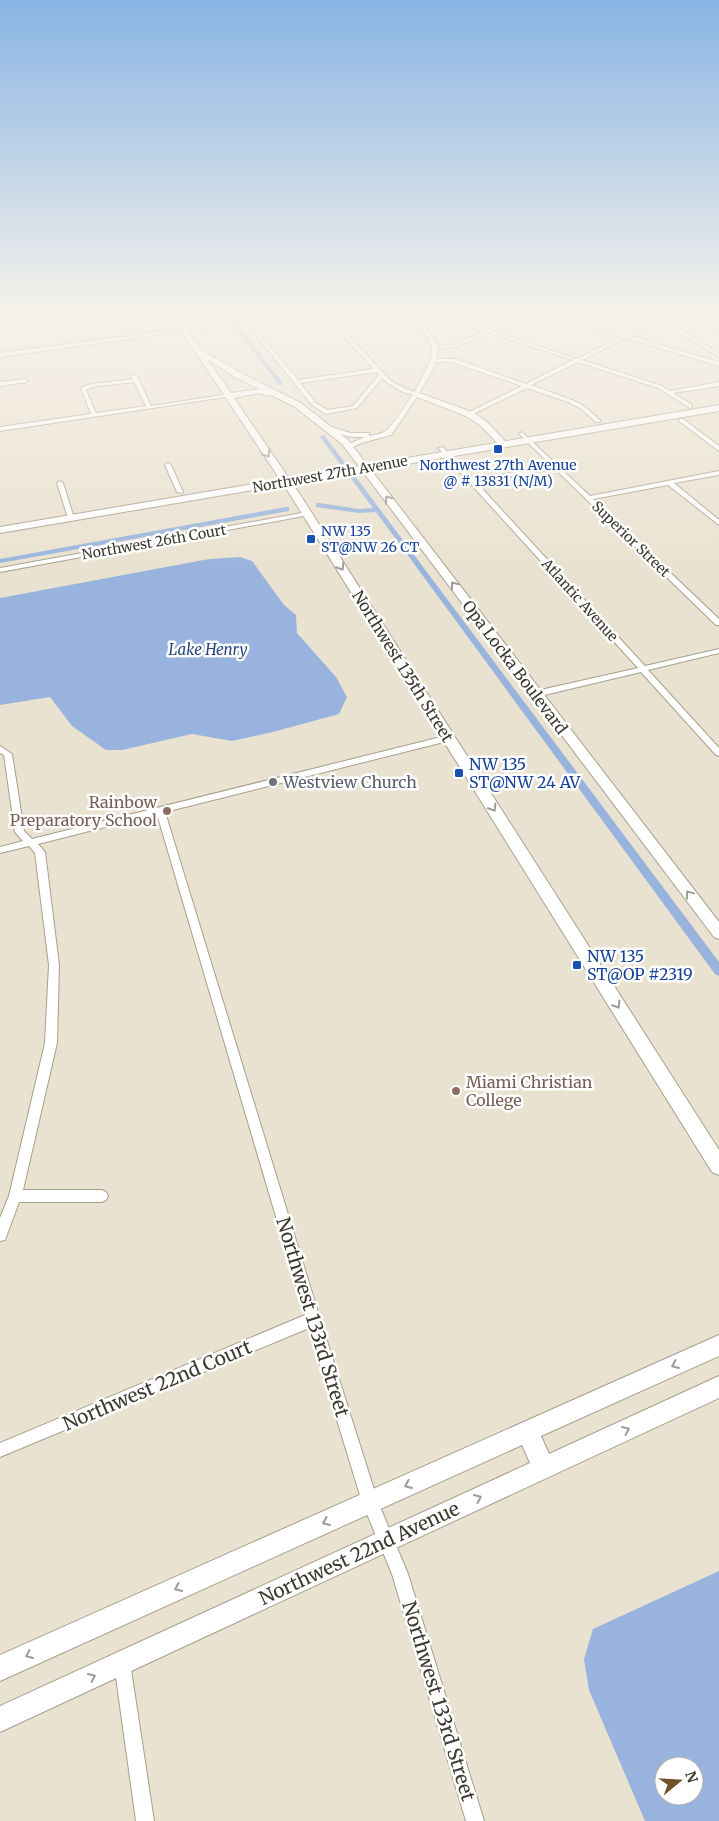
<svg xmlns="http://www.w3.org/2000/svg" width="719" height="1821" font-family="Merriweather,serif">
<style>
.water{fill:#98b3dd;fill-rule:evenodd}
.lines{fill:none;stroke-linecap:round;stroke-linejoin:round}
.canal{fill:#98b3dd;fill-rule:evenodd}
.minor-casing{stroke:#a79f8e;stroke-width:2}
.tertiary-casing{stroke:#a79f8e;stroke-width:2}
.secondary-casing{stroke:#a79f8e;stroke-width:2}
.primary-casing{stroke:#a79f8e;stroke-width:2}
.minor{fill:#fff;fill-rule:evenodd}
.tertiary{fill:#fff;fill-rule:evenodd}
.secondary{fill:#fff;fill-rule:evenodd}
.primary{fill:#fff;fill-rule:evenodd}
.oneway{stroke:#9e9c98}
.transit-dot{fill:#1a4fb4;stroke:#fff;stroke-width:2}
.worship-dot{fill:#6b7280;stroke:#fff;stroke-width:2}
.education-dot{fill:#8d6e63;stroke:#fff;stroke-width:2}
.labels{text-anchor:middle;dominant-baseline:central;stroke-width:5;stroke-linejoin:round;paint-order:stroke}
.far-transit-label{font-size:14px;fill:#164399;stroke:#fff}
.far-street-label{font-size:14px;fill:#3c3931;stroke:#fff}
.far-water-label{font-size:15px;font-style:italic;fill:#25477c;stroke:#fff}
.street-label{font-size:16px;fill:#3c3931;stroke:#fff}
.transit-label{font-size:16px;fill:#164399;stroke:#fff;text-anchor:start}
.worship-label{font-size:16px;fill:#5b616d;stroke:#fff;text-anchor:start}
.education-label{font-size:16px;fill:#785e54;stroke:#fff;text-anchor:end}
.near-street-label{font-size:19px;fill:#3c3931;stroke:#fff}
</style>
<rect width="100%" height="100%" fill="#eae2d0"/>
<path class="water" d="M240,557L252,561L284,605L296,615L297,633L336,677L347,697L339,714L273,732L232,741L192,734L122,750H106L72,726L50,697L0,705V598L209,559Z
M719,1571V1821H645L589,1690L584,1659L593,1629ZM664,1766H694V1796H664Z"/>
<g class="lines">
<path class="canal" d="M224,315H230L233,322H229Z
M233,325H237L283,383V385H279Z
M323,435L325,436L719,962V976L715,974L376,512L359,513L316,507V503H319L359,509L373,508L320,437Z
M286,507H289V511L0,563V559Z"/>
<g class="minor-casing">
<path id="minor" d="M240,315H244L298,380L374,369L324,315H329L392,382L418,394C408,397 389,385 382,378L357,408L326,414L312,405ZM377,372L379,375L353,406L327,410L316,403L300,383Z
M436,315H443L488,330L521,315H527L492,331L577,359L621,337L549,315H556L625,335L658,319L655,316L659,315L719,354V357L661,321L630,336L719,362V366L626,338L582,360L662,386L670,391L719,382V386L673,393L692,405V407L690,408L658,388L578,362L531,385L572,400L584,406L600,420V422H596L580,408L568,402L527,388L471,415H467V413L522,386L452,362H434L432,359H455L526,384L573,360L488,333L458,346L433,349L435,347L455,344L483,331Z
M666,315H673L719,328V330Z
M134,374L137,376L151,406L229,394L232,396L0,431V427L91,414L81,388L91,384L133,379L131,376ZM134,382L146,406L96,413L86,390L92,387Z
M25,379L28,381L27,382L0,386V382Z
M679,419H683L719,446V451L679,421Z
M522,432L590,496L719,471V475L674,483L719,520V525L668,485L593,499L719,619V625H716L555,469L476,482L645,666L719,649V653L648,670L719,748V756L716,755L641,672L536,697L532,694L536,691L638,668L438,448L443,447L473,479L552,466L520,435L519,434Z
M168,463L171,465L183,492L182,493L177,492L165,465Z
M60,481L63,483L74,518L73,519L68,518L57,483Z
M307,512L310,514L309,515L0,572V568Z
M449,735L452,736V740L165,812L320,1319L378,1502L408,1574L484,1821H466L392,1574L362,1502L309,1328L0,1457V1443L305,1315L157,814L38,844L45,852L59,965L57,1043L23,1190H102L106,1192L108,1196L106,1200L102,1202H19L5,1240L0,1241V1218L9,1196L45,1043L49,965L35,853L29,846L0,853V847L23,841L15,832L4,755L0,753V746L12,754L24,831L32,839Z
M122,1655L128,1657L130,1663L154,1821H136L114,1663L116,1657Z"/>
</g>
<g class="tertiary-casing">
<path id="tertiary" d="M283,315H300L0,357V353Z
M405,315H412C448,347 442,355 419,393L472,412L486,421L507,443V447H501L480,425L466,416L417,397L391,435L361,443L350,449L346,447L347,445L365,437H351L328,431L327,429L331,427L351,433H369V436C375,435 382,434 387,430C399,418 435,364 432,348C429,333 414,325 405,315Z"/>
</g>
<g class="secondary-casing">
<path id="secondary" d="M171,315H177L201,350L241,373L301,403L348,440L719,922V939L714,937L342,444L295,407L271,395L268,396L259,393L234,398L301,496L719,1150V1175L712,1172L291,496ZM207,359L235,377L259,389L231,393Z
M719,1335V1356L541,1436L549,1454L719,1376V1398L0,1732V1706L530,1463L522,1445L0,1681V1655Z"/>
</g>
<g class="primary-casing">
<path id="primary" d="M719,405V411L0,533V527Z"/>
</g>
<use href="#minor" class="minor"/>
<use href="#tertiary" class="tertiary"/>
<use href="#secondary" class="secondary"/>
<use href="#primary" class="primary"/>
</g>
<defs><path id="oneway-chevron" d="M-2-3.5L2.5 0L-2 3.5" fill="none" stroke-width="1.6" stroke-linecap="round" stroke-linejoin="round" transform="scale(1.25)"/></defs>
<g class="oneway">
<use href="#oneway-chevron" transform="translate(267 454) rotate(56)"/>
<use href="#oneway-chevron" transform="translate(388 499) rotate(-127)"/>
<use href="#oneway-chevron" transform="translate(341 567) rotate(58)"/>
<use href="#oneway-chevron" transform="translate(454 585) rotate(-127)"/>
<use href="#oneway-chevron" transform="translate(493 808) rotate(58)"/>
<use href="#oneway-chevron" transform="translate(689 894) rotate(-127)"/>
<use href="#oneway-chevron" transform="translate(617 1005) rotate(58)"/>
<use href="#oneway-chevron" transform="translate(675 1365) rotate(156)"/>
<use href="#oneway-chevron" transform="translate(626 1430) rotate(-25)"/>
<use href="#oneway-chevron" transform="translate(408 1485) rotate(156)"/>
<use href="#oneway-chevron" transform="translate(478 1498) rotate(-25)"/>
<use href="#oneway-chevron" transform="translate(326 1522) rotate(156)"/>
<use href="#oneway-chevron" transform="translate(178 1588) rotate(156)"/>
<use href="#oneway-chevron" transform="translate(29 1655) rotate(156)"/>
<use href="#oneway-chevron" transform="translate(92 1677) rotate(-25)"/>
</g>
<linearGradient id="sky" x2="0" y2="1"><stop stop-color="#88b4e4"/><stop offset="0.55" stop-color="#f6f2ea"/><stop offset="1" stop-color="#f6f2ea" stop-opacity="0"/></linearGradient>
<rect width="719" height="570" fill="url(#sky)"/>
<g class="transit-dot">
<rect x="493" y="444" width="10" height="10" rx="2.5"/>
<rect x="306" y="534" width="10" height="10" rx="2.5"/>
<rect x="454" y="768" width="10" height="10" rx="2.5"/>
<rect x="572" y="960" width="10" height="10" rx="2.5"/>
</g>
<circle class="worship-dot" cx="273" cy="782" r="5"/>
<g class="education-dot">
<circle cx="167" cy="811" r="5"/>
<circle cx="456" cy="1091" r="5"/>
</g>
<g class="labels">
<g class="far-transit-label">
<text x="498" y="465">Northwest 27th Avenue<tspan x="498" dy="16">@ # 13831 (N/M)</tspan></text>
<text x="321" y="531" text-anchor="start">NW 135<tspan x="321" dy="16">ST@NW 26 CT</tspan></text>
</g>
<g class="far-street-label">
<text transform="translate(330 474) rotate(-10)">Northwest 27th Avenue</text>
<text transform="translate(631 539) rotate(44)">Superior Street</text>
<text transform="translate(154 542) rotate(-10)">Northwest 26th Court</text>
<text transform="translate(580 600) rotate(48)">Atlantic Avenue</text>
</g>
<g class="far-water-label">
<text x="208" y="649">Lake Henry</text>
</g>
<g class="street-label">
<text transform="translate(403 666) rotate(58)">Northwest 135th Street</text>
<text transform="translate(515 667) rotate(53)">Opa Locka Boulevard</text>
</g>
<g class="transit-label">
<text x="469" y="764">NW 135<tspan x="469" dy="18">ST@NW 24 AV</tspan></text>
<text x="587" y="956">NW 135<tspan x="587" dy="18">ST@OP #2319</tspan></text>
</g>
<g class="worship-label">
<text x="283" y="782">Westview Church</text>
</g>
<g class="education-label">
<text x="157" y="802">Rainbow<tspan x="157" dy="18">Preparatory School</tspan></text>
<text x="466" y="1082" text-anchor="start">Miami Christian<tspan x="466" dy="18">College</tspan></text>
</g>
<g class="near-street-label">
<text transform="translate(313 1317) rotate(73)">Northwest 133rd Street</text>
<text transform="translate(157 1385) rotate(-23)">Northwest 22nd Court</text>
<text transform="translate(359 1553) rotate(-25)">Northwest 22nd Avenue</text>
<text transform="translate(439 1701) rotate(73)">Northwest 133rd Street</text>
</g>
</g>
<g transform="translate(679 1781) rotate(72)"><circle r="24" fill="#ffffff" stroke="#b1b0ad"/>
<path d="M0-4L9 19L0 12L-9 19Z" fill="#6f5226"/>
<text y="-8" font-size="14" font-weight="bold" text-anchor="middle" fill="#3c3931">N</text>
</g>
</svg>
